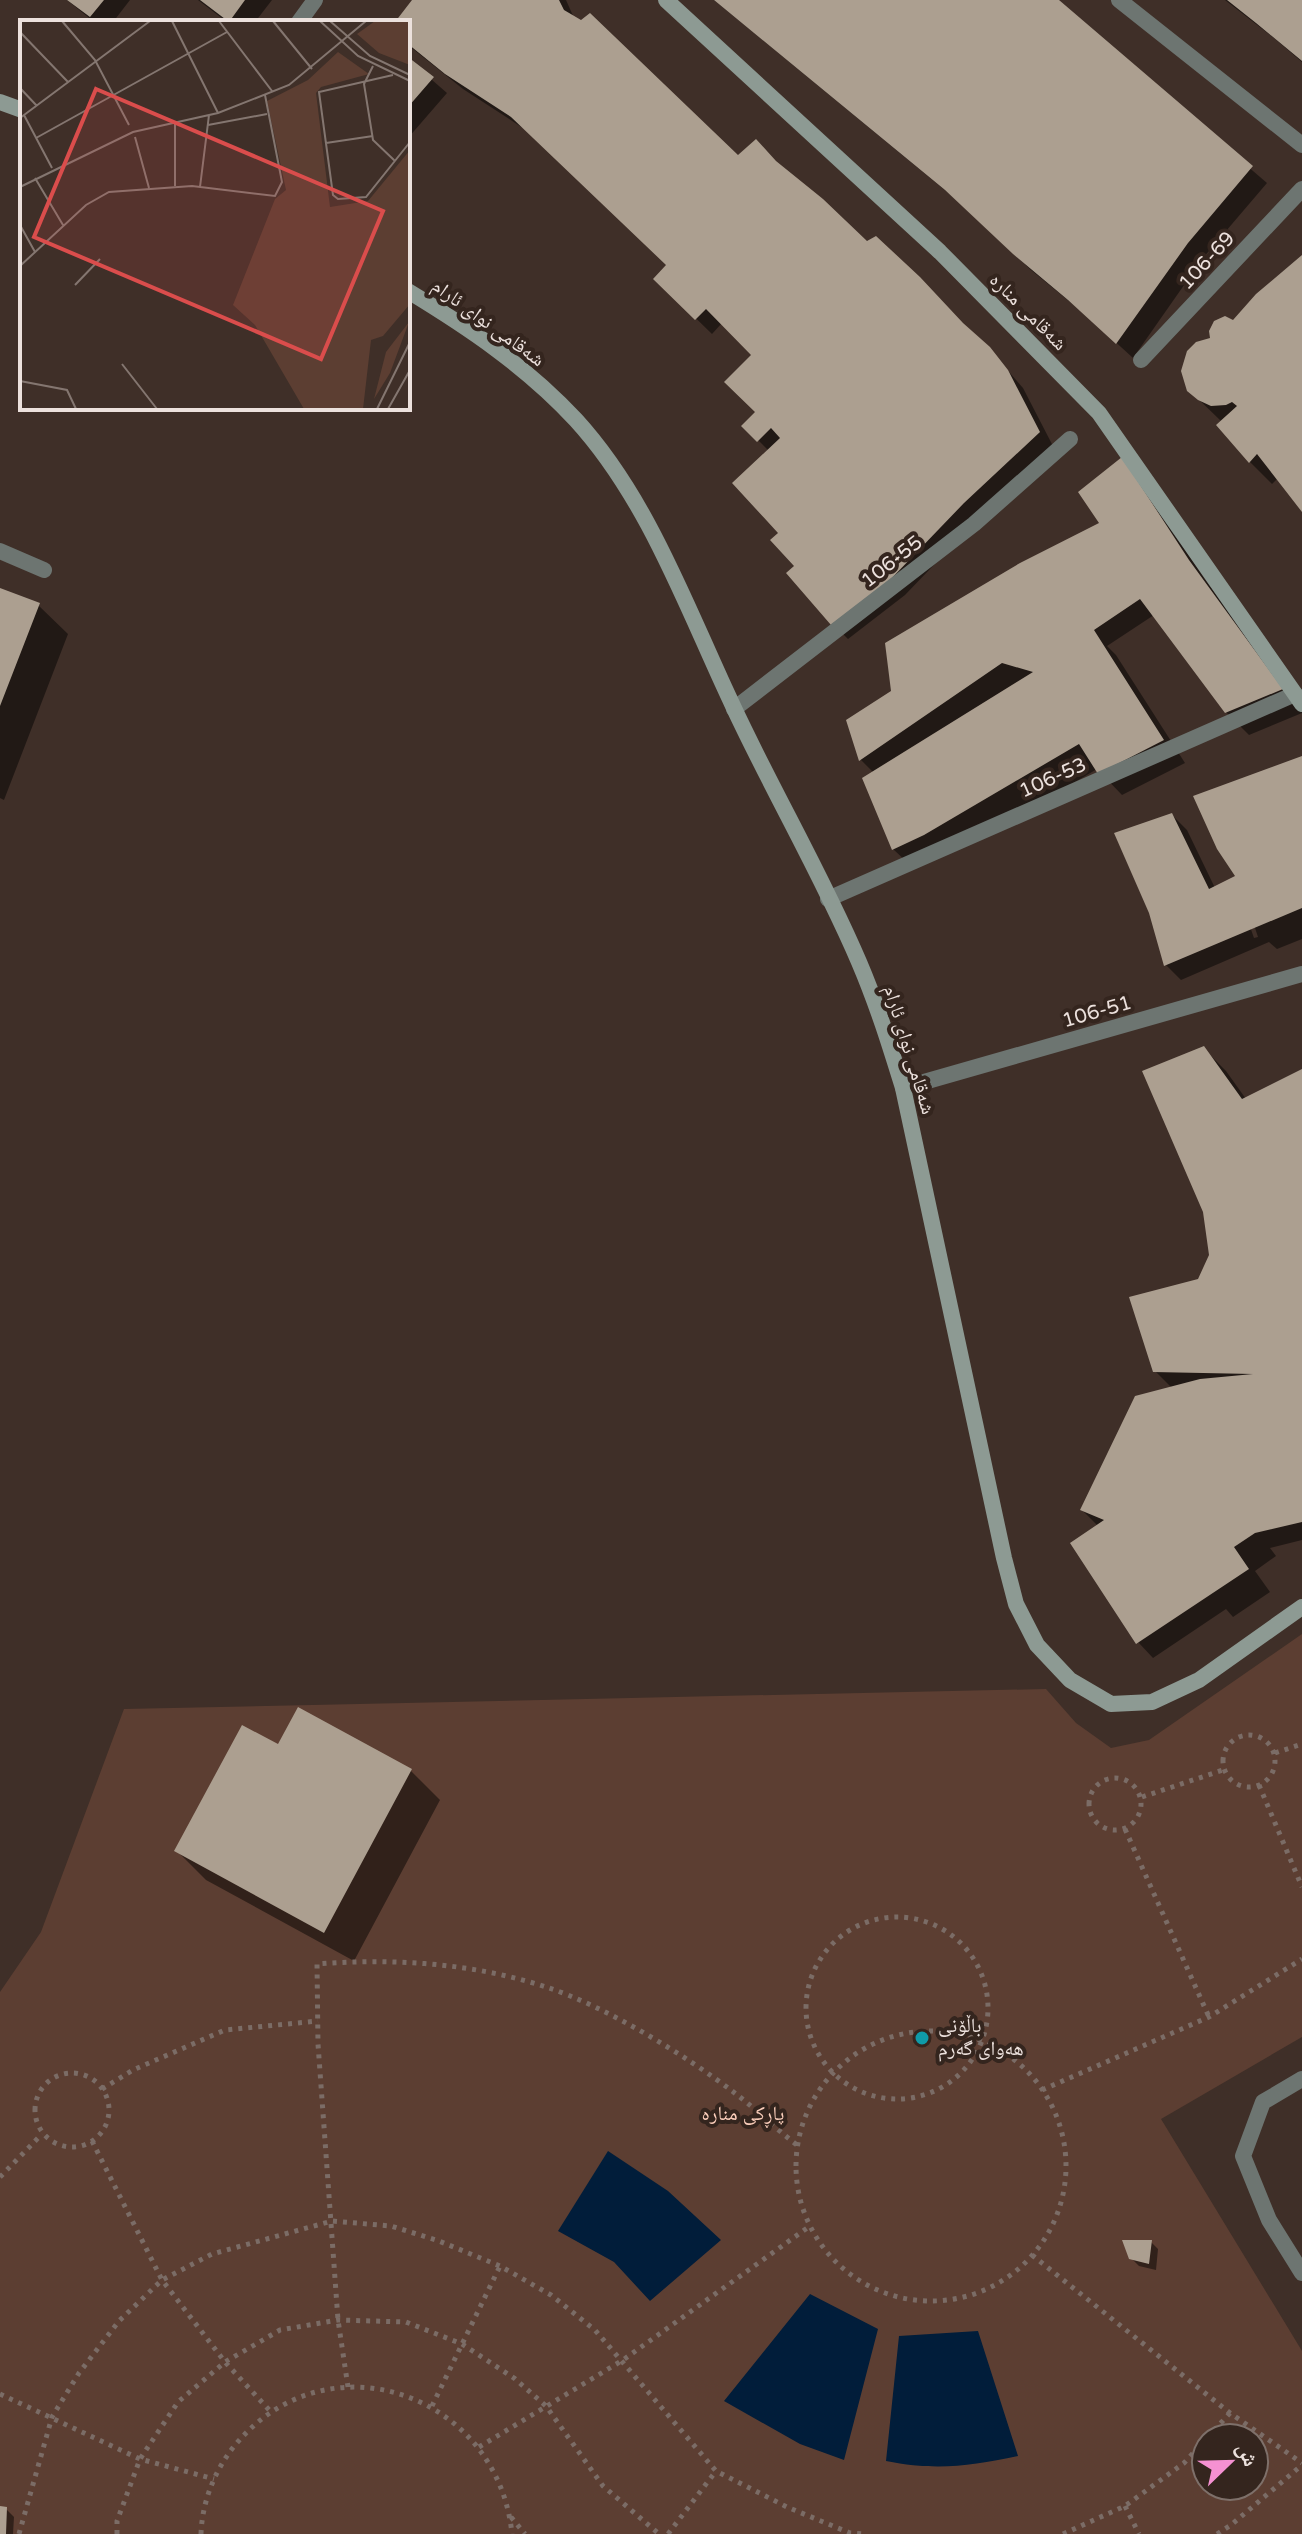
<svg xmlns="http://www.w3.org/2000/svg" width="1302" height="2534" font-family="'Varela Round','Noto Naskh Arabic',sans-serif">
<style>
.green{fill:#5c3e32;fill-rule:evenodd}
.water{fill:#011d3a}
.shadow{fill:#0007;fill-rule:evenodd}
.building{fill:#ac9f90}
.lines{fill:none;stroke-linecap:round;stroke-linejoin:round}
.path{stroke:#7b6c66;stroke-width:5;stroke-dasharray:4 6;stroke-linecap:butt}
.lane{stroke:#6d7571;stroke-width:16}
.street{stroke:#6d7571;stroke-width:16}
.secondary{stroke:#8d9a93;stroke-width:16}
.culture-dot{fill:#0f9aa8;stroke:#34251e;stroke-width:3}
.labels{text-anchor:middle;dominant-baseline:central;stroke-width:8;stroke-linejoin:round;paint-order:stroke}
.street-label{font-size:20px;fill:#ece1dd;stroke:#34251e}
.poi-label{font-size:20px;fill:#ece1dd;stroke:#34251e;text-anchor:start}
.park-label{font-size:20px;fill:#fbcebb;stroke:#34251e}
.inset-road{fill:none;stroke:#847670;stroke-width:2}
.view{fill:#da4d4c;fill-opacity:0.15;stroke:#da4d4c;stroke-width:4}
.inset-edge{fill:none;stroke:#ece1dd;stroke-width:4}
</style>
<rect width="100%" height="100%" fill="#3f2f28"/>
<path class="green" d="M1302,1634V2037L1161,2119L1302,2351V2534H0V1992L41,1932L124,1709L1046,1689L1076,1723L1111,1748L1149,1740ZM1206,2438H1254V2486H1206Z"/>
<path class="water" d="M608,2151L668,2191L721,2240L650,2301L614,2262L558,2231Z
M810,2294L878,2329L844,2460L800,2444L724,2401Z
M978,2331L1018,2456C970,2466 936,2471 886,2461L899,2336Z"/>
<path class="shadow" d="M67,0H130L113,22H94Z
M198,0H272L255,22H227Z
M414,0H566L574,18L738,158L781,167L989,349L1023,388L1054,448L979,518L905,595L848,639L833,624L797,566L780,533L769,451L744,426L758,412L754,355L722,323L712,334L671,294L669,265L529,132L463,89L408,45V22H398Z
M714,0H1054L1267,183L1203,258L1133,358L1086,315L1031,270L963,205Z
M1225,0H1302V62L1274,38Z
M408,59L447,93L408,138Z
M1302,258V508L1278,478L1272,484L1250,462L1222,422L1189,390L1212,340Z
M1137,475L1204,578L1302,709V713L1249,735L1226,712L1154,615L1107,646L1116,655L1185,763L1122,795L1097,769L1002,825L909,864L893,849L874,773L861,760L849,721L894,692L1102,524Z
M0,590L38,605L68,634L4,800L0,798Z
M1302,758V939L1277,949L1269,942L1181,980L1166,965L1172,815L1187,830L1215,888L1238,877ZM1239,895H1244L1258,937L1254,938Z
M1203,1048L1226,1071L1246,1099L1302,1071V1540L1270,1548L1276,1556L1255,1571L1270,1592L1233,1617L1226,1609L1153,1658L1138,1642L1098,1526L1082,1510L1172,1388L1155,1371L1211,1255Z
M299,1710L411,1771L440,1800L354,1961L206,1880L177,1851L279,1747Z
M1151,2242L1158,2249L1156,2270L1139,2266L1131,2258Z
M0,2508L6,2509L14,2517L13,2534H0Z"/>
<path class="building" d="M67,0H104L90,17Z
M200,0H245L229,22Z
M412,0H559L564,10L581,20L590,13L738,155L756,139L776,161L823,199L867,241L876,236L920,277L963,323L990,347L1008,370L1040,432L964,503L890,580L831,625L786,573L794,566L770,540L778,533L732,483L780,438L771,428L757,442L741,426L755,412L724,382L751,355L706,309L695,320L653,279L666,265L511,117L445,74L408,44V22H395Z
M714,0H1059L1253,166L1188,243L1116,344L1068,300L1013,254L945,190Z
M1227,0H1302V61L1256,23Z
M408,57L434,77L408,107Z
M1302,255V512L1257,454L1249,463L1216,425L1237,406L1232,402L1226,405L1211,406L1198,400L1187,391L1181,371L1187,351L1196,342L1210,338L1209,331L1214,321L1225,316L1233,320L1256,294Z
M1122,457L1189,560L1283,689L1225,713L1140,599L1094,630L1164,740L1098,774L1079,744L924,835L892,850L862,778L1033,672L1002,663L859,761L846,720L891,691L885,643L1020,563L1099,523L1078,492Z
M0,588L40,603L0,706Z
M1302,756V908L1164,966L1149,913L1114,833L1172,813L1209,889L1235,876L1217,849L1193,796Z
M1204,1046L1242,1099L1302,1069V1522L1255,1533L1234,1547L1249,1569L1136,1644L1070,1543L1104,1520L1080,1510L1135,1396L1200,1379L1253,1374L1153,1372L1129,1297L1198,1279L1209,1255L1203,1212L1142,1071Z
M298,1707L412,1769L324,1933L174,1851L242,1725L278,1744Z
M1122,2240H1152L1149,2264L1129,2259Z
M0,2506L7,2507L6,2534H0Z"/>
<g class="lines">
<path class="path" d="M1223 1761a26 26 0 1 1 52 0a26 26 0 1 1-52 0Z
M1275,1753L1302,1744
M1089 1804a26 26 0 1 1 52 0a26 26 0 1 1-52 0Z
M1259,1785L1302,1887
M1142,1797L1223,1770
M1125,1829L1209,2017
M806 2008a91 91 0 1 1 182 0a91 91 0 1 1-182 0Z
M796 2166a135 135 0 1 1 270 0a135 135 0 1 1-270 0Z
M35 2110a37 37 0 1 1 74 0a37 37 0 1 1-74 0Z
M102,2089L133,2070L225,2030L318,2021
M1042,2090L1209,2017L1302,1959
M92,2141L162,2280L225,2362L271,2412
M0,2177L42,2134
M1032,2255L1230,2413L1302,2463
M348,2387L338,2320L318,2044L317,1964C393,1958 473,1963 546,1987C605,2006 687,2056 736,2094C757,2110 776,2129 797,2145
M0,2394L140,2459L214,2479
M432,2406L500,2266
M1207,2438L1230,2413
M479,2447L623,2360L810,2226
M1125,2506L1139,2534
M511,2517L525,2534
M19,2534L52,2417L79,2373L119,2321L162,2280L212,2254L332,2221L391,2226L439,2241L500,2266L551,2295L595,2330L716,2471L787,2507L850,2533L863,2534
M117,2534V2521L140,2459L178,2402L225,2362L280,2330L338,2320L406,2322L462,2344L514,2378L546,2406L603,2486L659,2534
M201,2534C202,2502 215,2469 236,2444C328,2334 498,2394 512,2534
M668,2534L716,2471
M1063,2534L1125,2506L1184,2463L1206,2439
M1217,2534L1231,2525L1302,2465"/>
<path class="lane" d="M0,551L44,570"/>
<path class="street" d="M1119,0L1302,145
M299,22L315,0
M1141,360L1302,189
M734,709L974,524L1070,439
M828,899L1295,694
M903,1088L1302,974
M1302,2079L1263,2102L1243,2156L1269,2220L1302,2273"/>
<path class="secondary" d="M666,0L940,252L1099,413L1302,704
M0,102L22,110
M408,291C469,328 527,367 576,420C649,500 687,609 733,706C773,792 822,875 859,962C877,1004 890,1046 903,1088L1004,1558L1016,1604L1037,1645L1070,1680L1111,1704L1152,1702L1199,1680L1302,1607"/>
</g>
<circle class="culture-dot" cx="922" cy="2038" r="8"/>
<g class="labels">
<g class="street-label">
<text transform="translate(1207 261) rotate(-47)">106-69</text>
<text transform="translate(1028 312) rotate(45)">شەقامی منارە</text>
<text transform="translate(488 323) rotate(36)">شەقامی نوای ئارام</text>
<text transform="translate(892 562) rotate(-38)">106-55</text>
<text transform="translate(1053 778) rotate(-24)">106-53</text>
<text transform="translate(1097 1012) rotate(-16)">106-51</text>
<text transform="translate(909 1050) rotate(73)">شەقامی نوای ئارام</text>
</g>
<g class="poi-label">
<text x="938" y="2026">باڵۆنی<tspan x="938" dy="23">هەوای گەرم</tspan></text>
</g>
<g class="park-label">
<text x="743" y="2114">پاڕکی منارە</text>
</g>
</g>
<g transform="translate(20 20)">
<rect width="390" height="390" fill="#3f2f28"/>
<path d="M355,1H390V45L359,33L337,14ZM318,32L349,54L301,67L296,73L310,187L348,181L390,130V284L363,316L351,320L343,389H284L235,305L213,285L255,179L266,170L247,81L288,60ZM389,302L370,353L354,379L366,332Z" fill="#5c3e32"/>
<path class="inset-road" d="M42,1L75,40L109,105M152,1L198,93M199,1L252,71M253,1L292,49M300,1L338,36L390,61M310,1L350,36L390,55M0,12L48,62M353,46L344,64L353,120L375,141M373,55L299,72L313,175L318,179L346,177L390,122M0,68L17,86M4,95L32,148M0,98L130,1M155,103V166M188,105L247,94M115,117L129,168M16,118L207,12M306,123L353,116M15,158L43,205M0,167L113,112L198,93L269,65L346,1M180,167L189,95M0,205L15,232M0,246L66,185L89,172L172,166L255,176L262,162L245,75M55,265L80,239M102,344L137,389M0,361L47,370L56,389M357,389L390,322M368,389L390,350"/>
<path class="view" d="M76,69L363,191L301,339L14,217Z"/>
<rect width="390" height="390" class="inset-edge"/>
</g>
<g transform="translate(1230 2462) rotate(67)"><circle r="38" fill="#34251e" stroke="#7e706a" stroke-width="2"/>
<path d="M0-6L14 30L0 20L-14 30Z" fill="#f591d2"/>
<text y="-12" font-size="22" font-weight="bold" text-anchor="middle" fill="#ece1dd">ش</text>
</g>
</svg>
